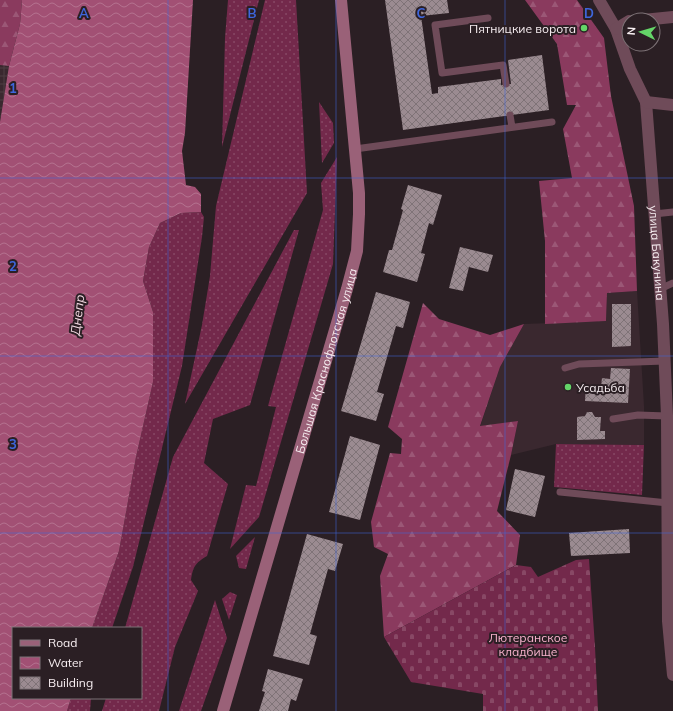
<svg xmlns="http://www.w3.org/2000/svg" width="673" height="711" font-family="Mulish,sans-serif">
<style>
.built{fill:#3a282f}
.industrial{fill:url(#industrial-grid)}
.grass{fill:url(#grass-dots)}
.forest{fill:url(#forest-firs)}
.cemetery{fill:url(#cemetery-stones)}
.water{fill:url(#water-waves)}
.building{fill:url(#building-cross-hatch)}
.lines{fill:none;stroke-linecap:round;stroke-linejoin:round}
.service{stroke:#6f4b59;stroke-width:7}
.minor{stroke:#6f4b59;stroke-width:12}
.secondary{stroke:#9a6178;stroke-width:12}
.grid{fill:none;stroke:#3e66dc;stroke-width:1;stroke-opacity:0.55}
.poi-dot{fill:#64d468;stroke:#2b1f24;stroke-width:1.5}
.labels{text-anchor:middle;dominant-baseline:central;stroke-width:4;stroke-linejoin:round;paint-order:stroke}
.poi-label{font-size:12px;fill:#f7eef1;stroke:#2b1f24;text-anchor:end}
.street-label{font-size:12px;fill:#f7eef1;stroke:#2b1f24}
.park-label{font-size:12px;fill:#f9b3ce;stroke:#2b1f24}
.water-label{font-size:13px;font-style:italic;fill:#f3dae3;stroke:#2b1f24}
.grid-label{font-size:13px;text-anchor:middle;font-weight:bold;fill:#3e66dc;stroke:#2b1f24;stroke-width:4;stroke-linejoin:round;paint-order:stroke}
</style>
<defs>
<pattern id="industrial-grid" width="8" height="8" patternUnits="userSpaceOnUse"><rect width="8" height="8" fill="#3a282f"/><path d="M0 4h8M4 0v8" fill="none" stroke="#4e3d43"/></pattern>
<pattern id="grass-dots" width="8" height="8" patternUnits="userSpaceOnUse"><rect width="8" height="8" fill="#73294b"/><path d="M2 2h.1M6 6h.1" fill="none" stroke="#884865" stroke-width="1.8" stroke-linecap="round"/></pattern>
<pattern id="forest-firs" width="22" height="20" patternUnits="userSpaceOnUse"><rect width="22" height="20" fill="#8a3a5e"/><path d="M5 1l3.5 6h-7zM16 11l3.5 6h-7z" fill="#9b5776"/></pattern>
<pattern id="cemetery-stones" width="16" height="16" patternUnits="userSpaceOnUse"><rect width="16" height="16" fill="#73294b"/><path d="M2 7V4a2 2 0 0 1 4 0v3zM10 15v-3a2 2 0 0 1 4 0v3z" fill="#884865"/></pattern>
<pattern id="water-waves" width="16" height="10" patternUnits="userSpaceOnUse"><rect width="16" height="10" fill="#a25074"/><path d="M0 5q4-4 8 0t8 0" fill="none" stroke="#b4728f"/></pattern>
<pattern id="building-cross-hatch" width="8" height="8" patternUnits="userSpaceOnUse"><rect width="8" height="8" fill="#9b8b91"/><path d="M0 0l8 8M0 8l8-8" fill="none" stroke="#7f7377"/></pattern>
</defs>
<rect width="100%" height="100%" fill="#2b1f24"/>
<path class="built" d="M637,291L644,406V445L556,444L511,455L518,421L480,427L500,367L524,324L606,321L607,293Z"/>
<path class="industrial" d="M0,65L9,66L0,122Z"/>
<path class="grass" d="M228,0H259L222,147L225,38Z
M265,0H296L307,193L185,404L202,325L210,276L216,206Z
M319,102L333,123L334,143L322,163Z
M337,157L333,264L259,517L230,549L246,485L256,486L276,407L268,406L323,210L321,183Z
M201,212L204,217L202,237L182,366L133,567L112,628H92L119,551L136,457L153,382V312L143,281L149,247L160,223L181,213Z
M294,230H299L250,405L213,419L204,463L228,484L207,556C195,563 193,567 191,580L198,591L175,647L159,711H102L106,698H141V628H125L173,457Z
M556,444L644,445L642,495L554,487Z
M255,537L246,569L239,568L236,556Z
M230,592L237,595L229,620L222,599Z
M215,600L227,638L201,711H179Z
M71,698H91L90,711H67Z"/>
<path class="forest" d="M0,0H22L20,24L9,66L0,65Z
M525,0H577L604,38L611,96L634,206L637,291L607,293L606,321L545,324V241L539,181L572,178L563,129L576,105H567L557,44Z
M423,303L439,319L490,335L524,324L500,367L480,426L518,421L511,455L497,511L520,535L516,565L384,637L380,576L388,554L374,547L371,522L390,453L401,454L402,439L388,427Z"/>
<path class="cemetery" d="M589,559L595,647L598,711H483V694L411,682L384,637L516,565L531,567L538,577L576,560Z"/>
<path class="water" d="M22,0H193L185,133L182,151L186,185L195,187L201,194V212L181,213L160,223L149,247L143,281L153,312V382L136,457L119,551L92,628H13V698H71L67,711H0V122L9,66L20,24Z"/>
<path class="building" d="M385,0H447L449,13L421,16L432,94L438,93V87L501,79V85L511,84L508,60L542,55L549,110L403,130Z
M408,185L442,195L433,225L429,223L421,253L425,254L417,282L383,272L389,250H392L403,210L401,209Z
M460,247L493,255L488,272L469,267L463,291L449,288Z
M376,292L410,302L403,328L396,326L377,392L384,394L376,421L341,411Z
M612,304H631V346L612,347Z
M611,368L630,369L628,403L585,401L586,386L601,387L602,378L610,379Z
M587,412H592L595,417H601L600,431H605V439L577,440V417L585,416Z
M350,436L380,445L360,520L329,512Z
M515,469L545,476L535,517L506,510Z
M629,529L630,553L571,556L569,533Z
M307,534L343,544L335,571L328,569L310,634L317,636L309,665L273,656Z
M268,669L303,679L296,701L291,699L288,711H259L265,692L262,691Z"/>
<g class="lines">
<path class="service" d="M488,18L435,25L442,73L503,65L506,84
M510,115L512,127
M355,149L552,122
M654,214L673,212
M660,289L673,283
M565,368L579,364L665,361
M613,419L638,415L667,416
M560,492L668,503"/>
<g class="minor">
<path id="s1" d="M599,0L616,29L630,69L646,102L663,324L667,416L668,621L673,675"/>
<path d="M643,20L673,17"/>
<path d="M616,29L629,21"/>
<path d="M646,102L673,105"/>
</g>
<path class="secondary" id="s2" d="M223,711L347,289L357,251L359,214V193L341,0"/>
</g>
<path class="grid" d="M168,0V711M336,0V711M505,0V711M0,178H673M0,356H673M0,533H673"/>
<g class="poi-dot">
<circle cx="584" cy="28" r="4"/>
<circle cx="568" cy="387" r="4"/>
</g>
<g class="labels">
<g class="poi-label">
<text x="576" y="28">Пятницкие ворота</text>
<text x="576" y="387" text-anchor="start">Усадьба</text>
</g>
<g class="street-label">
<text stroke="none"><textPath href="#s1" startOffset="264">улица Бакунина</textPath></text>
<text stroke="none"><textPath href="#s2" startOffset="365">Большая Краснофлотская улица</textPath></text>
</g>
<g class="park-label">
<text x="528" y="637">Лютеранское<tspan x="528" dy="14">кладбище</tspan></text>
</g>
<g class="water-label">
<text transform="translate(77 315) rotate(-83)">Днепр</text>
</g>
</g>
<g class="grid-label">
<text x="84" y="18">A</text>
<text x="252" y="18">B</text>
<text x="421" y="18">C</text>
<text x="589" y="18">D</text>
<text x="13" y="93">1</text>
<text x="13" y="271">2</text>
<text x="13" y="449">3</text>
</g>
<rect x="12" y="627" width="130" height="72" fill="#2b1f24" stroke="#7d7276"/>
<rect x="20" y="640" width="20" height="6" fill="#9a6178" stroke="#7d7276"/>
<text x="48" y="647" font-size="12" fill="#f7eef1">Road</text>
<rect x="20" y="657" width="20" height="12" fill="url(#water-waves)" stroke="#7d7276"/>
<text x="48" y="667" font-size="12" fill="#f7eef1">Water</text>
<rect x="20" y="677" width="20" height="12" fill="url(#building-cross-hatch)" stroke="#7d7276"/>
<text x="48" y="687" font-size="12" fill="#f7eef1">Building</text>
<g transform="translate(641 32) rotate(275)"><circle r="19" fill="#2b1f24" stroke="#7d7276"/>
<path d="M0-3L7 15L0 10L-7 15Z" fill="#64d468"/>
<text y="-6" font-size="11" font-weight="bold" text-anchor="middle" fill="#f7eef1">N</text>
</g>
</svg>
